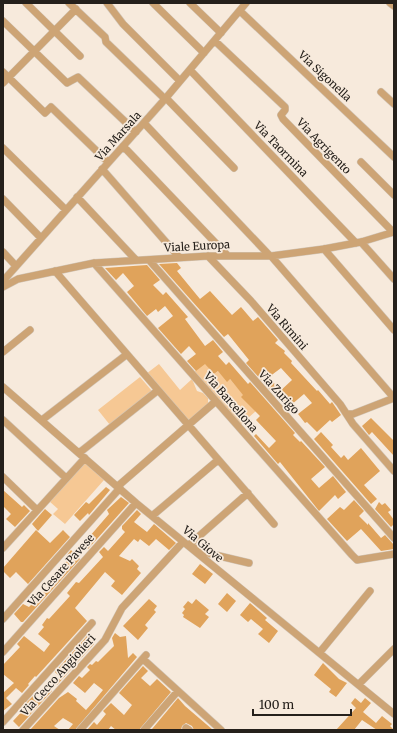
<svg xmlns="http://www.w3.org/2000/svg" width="397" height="733" font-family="Merriweather,serif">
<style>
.green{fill:#f6c894}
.building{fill:#e0a35b}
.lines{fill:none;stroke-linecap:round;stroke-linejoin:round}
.minor-casing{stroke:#d1c6b9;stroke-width:8}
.minor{stroke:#cda475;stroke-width:7}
.labels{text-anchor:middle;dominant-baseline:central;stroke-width:3.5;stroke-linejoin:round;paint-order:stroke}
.street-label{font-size:11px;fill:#25201b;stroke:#f7eadc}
</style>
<rect width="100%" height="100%" fill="#f7eadc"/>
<path class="green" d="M205,363L214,374L221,369L257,410L241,424L194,372Z
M159,364L180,390L192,379L197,391L203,393L208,398V404L188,422L146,374Z
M140,377L152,391L110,425L98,410Z
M85,463L104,480L65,524L53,514L58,509L49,501Z"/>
<path class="building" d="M177,263L181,268L177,271L200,299L210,291L232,315L241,307L253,321L258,317L278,340L275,343L285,351L284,353L292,361L291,363L317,391L318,390L330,404L332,402L341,415L332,422L330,420L317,432L307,422L305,423L298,414L312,403L304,394L291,405L288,401L286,403L278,393L292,380L281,368L269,377L278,388L272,392L246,363L249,360L228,334L224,337L159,264Z
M147,265L160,280L153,285L163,295L166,292L188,317L185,319L205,346L213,340L223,352L218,356L226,365L229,362L248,384L250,382L295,433L293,435L300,442L301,441L325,467L311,479L319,488L333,476L346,492L338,499L335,495L319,511L280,462L278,464L254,436L256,434L269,448L276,441L256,420L260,416L241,397L243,395L230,379L227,382L218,371L214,374L205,364L196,371L187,361L196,354L189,346L181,354L158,328L173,316L165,306L158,312L156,309L147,316L127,292L134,286L123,273L116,280L105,268Z
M371,418L394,441V456L372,432L369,435L362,426Z
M321,432L333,445L331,447L341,458L344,455L348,460L361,448L380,471L364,485L377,499L371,504L314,439Z
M106,487L110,490L89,515L88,513L80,521L74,515L86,502L89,504Z
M3,490L22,507L24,505L30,511L15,527L6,519L11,514L3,506Z
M121,497L129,503L88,549L83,544L109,514L107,510Z
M354,500L364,511L359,516L368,525V523L381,538L385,535L394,545V549L381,551L361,529L347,541L327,519L340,507L344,510Z
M379,502L382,505L385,503L391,510L388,512L394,520V524L391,527L375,509Z
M45,509L52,515L38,531L32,524Z
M137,510L141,514L134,522L147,532L154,524L176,543L169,550L156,539L149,546L140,539L138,542L134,539L119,556L130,561L132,559L139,566L137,569L141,573L122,595L111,586L115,581L105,572L75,608L87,621L36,677L35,676L28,684L29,685L22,693L16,688L6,698L12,704L3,711V693L14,683L3,674V665L20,647L17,644L24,636L44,652L50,644L38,634L44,627L42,625L47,618L49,619L70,596L67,593L76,582L79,583L103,557L99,552L104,547L108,551L125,532L122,529V526Z
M36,530L50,543L63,530L70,537L28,584L16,572L10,578L3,571V568Z
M71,550L80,559L23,622H21L14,614L23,604L29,607L64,572L60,568L67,561L65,559L66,556Z
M200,564L213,574L205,584L192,574Z
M227,593L236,601L227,612L218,604Z
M149,599L157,606L154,610L156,612L145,625L148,628L138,640L123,626Z
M196,599L209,610L205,614L209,617L200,628L183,617L184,615L182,613L185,609L183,607L188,601L192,604Z
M250,603L267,618L265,620L278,631L269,643L258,634L263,629L251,619L248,622L240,615Z
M115,633L120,637L126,636L128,658L133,653L137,657L75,730H68L73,724L63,718L54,726L60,730H30L59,698L68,692L77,699L76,701L86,710L94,701L103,690L94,683L85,693L73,683L79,676L82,678L90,670L87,667L90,664L92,665L96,661L98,662L114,646L112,638Z
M87,636L94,644L57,685L55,682L60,677L55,672Z
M323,663L339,679L347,683L336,697L329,692L331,689L314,675Z
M143,666L148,671L141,678L150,686L157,679L171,692L139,730H116L111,726L108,730H87L94,722L97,725L106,714L103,711L111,703L124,715L132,705L119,693Z
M50,689L52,691L19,727L13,721L27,706L25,704L33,696L39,701Z
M178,698L185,706L213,730H194L192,726L186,723L182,726L181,730H153L152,729Z
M355,698L361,703L365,698L371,703L363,712L376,723L382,716L392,724L390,726L394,730H377L362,720L354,730H336L356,708L351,703Z"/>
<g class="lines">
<g class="minor-casing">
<path id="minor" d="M26,3L80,56
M69,3L105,37L106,42L165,99
M107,3L123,24L180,81
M153,3L204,53
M190,3L221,33
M390,3L394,6
M240,11L394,157
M3,21L67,83L78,77L136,132
M215,41L285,107V110L281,115L283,119L393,232
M190,70L356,243
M3,72L45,113L51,107L108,162
M3,83L76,9
M381,92L394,104
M166,98L234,168
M144,123L270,256
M123,146L227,255
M3,148L66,210
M361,162L394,195
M102,169L179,257
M77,197L136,260
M3,199L41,238
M361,242L394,279
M324,249L394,330
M3,252L16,266
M208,256L251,301L340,404L353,424L394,471
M271,256L394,398
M149,260L394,538
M94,263L352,555L357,560L394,554
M55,271L274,524
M3,281L165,99L246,3
M3,287L18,279L94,263L208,256H271L324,249L361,242L394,232
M3,352L30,330
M3,387L136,503L394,714
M347,414H353L394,398
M3,420L66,478
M42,420L126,355
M79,453L157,391
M3,477L37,510
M118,486L216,401
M152,516L218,460
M189,545L248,493
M3,548L85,458
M195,548L211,554L249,563
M3,619L120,488
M3,652L136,503
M320,652L370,591
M143,659L221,730
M359,684L394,649
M3,722L92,623
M186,728L189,730
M23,730L105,640L122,608L183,542
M80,730L146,655
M144,730L177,692"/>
</g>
<use href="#minor" class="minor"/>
</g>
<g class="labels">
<g class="street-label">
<text transform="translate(325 76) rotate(43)">Via Sigonella</text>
<text transform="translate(118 136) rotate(-48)">Via Marsala</text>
<text transform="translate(324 146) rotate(46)">Via Agrigento</text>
<text transform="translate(281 149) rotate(46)">Via Taormina</text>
<text transform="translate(197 246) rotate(-3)">Viale Europa</text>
<text transform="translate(287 327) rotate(49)">Via Rimini</text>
<text transform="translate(279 392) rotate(48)">Via Zurigo</text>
<text transform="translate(231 402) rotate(49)">Via Barcellona</text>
<text transform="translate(203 544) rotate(40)">Via Giove</text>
<text transform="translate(61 570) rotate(-48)">Via Cesare Pavese</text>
<text transform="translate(58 675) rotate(-48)">Via Cecco Angiolieri</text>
</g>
</g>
<rect width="397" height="733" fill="none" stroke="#25201b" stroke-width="8"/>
<path d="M253 709v6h98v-6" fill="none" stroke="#25201b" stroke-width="2"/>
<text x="259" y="709" font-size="12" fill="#25201b" stroke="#f7eadc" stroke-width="3" paint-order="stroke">100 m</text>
</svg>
